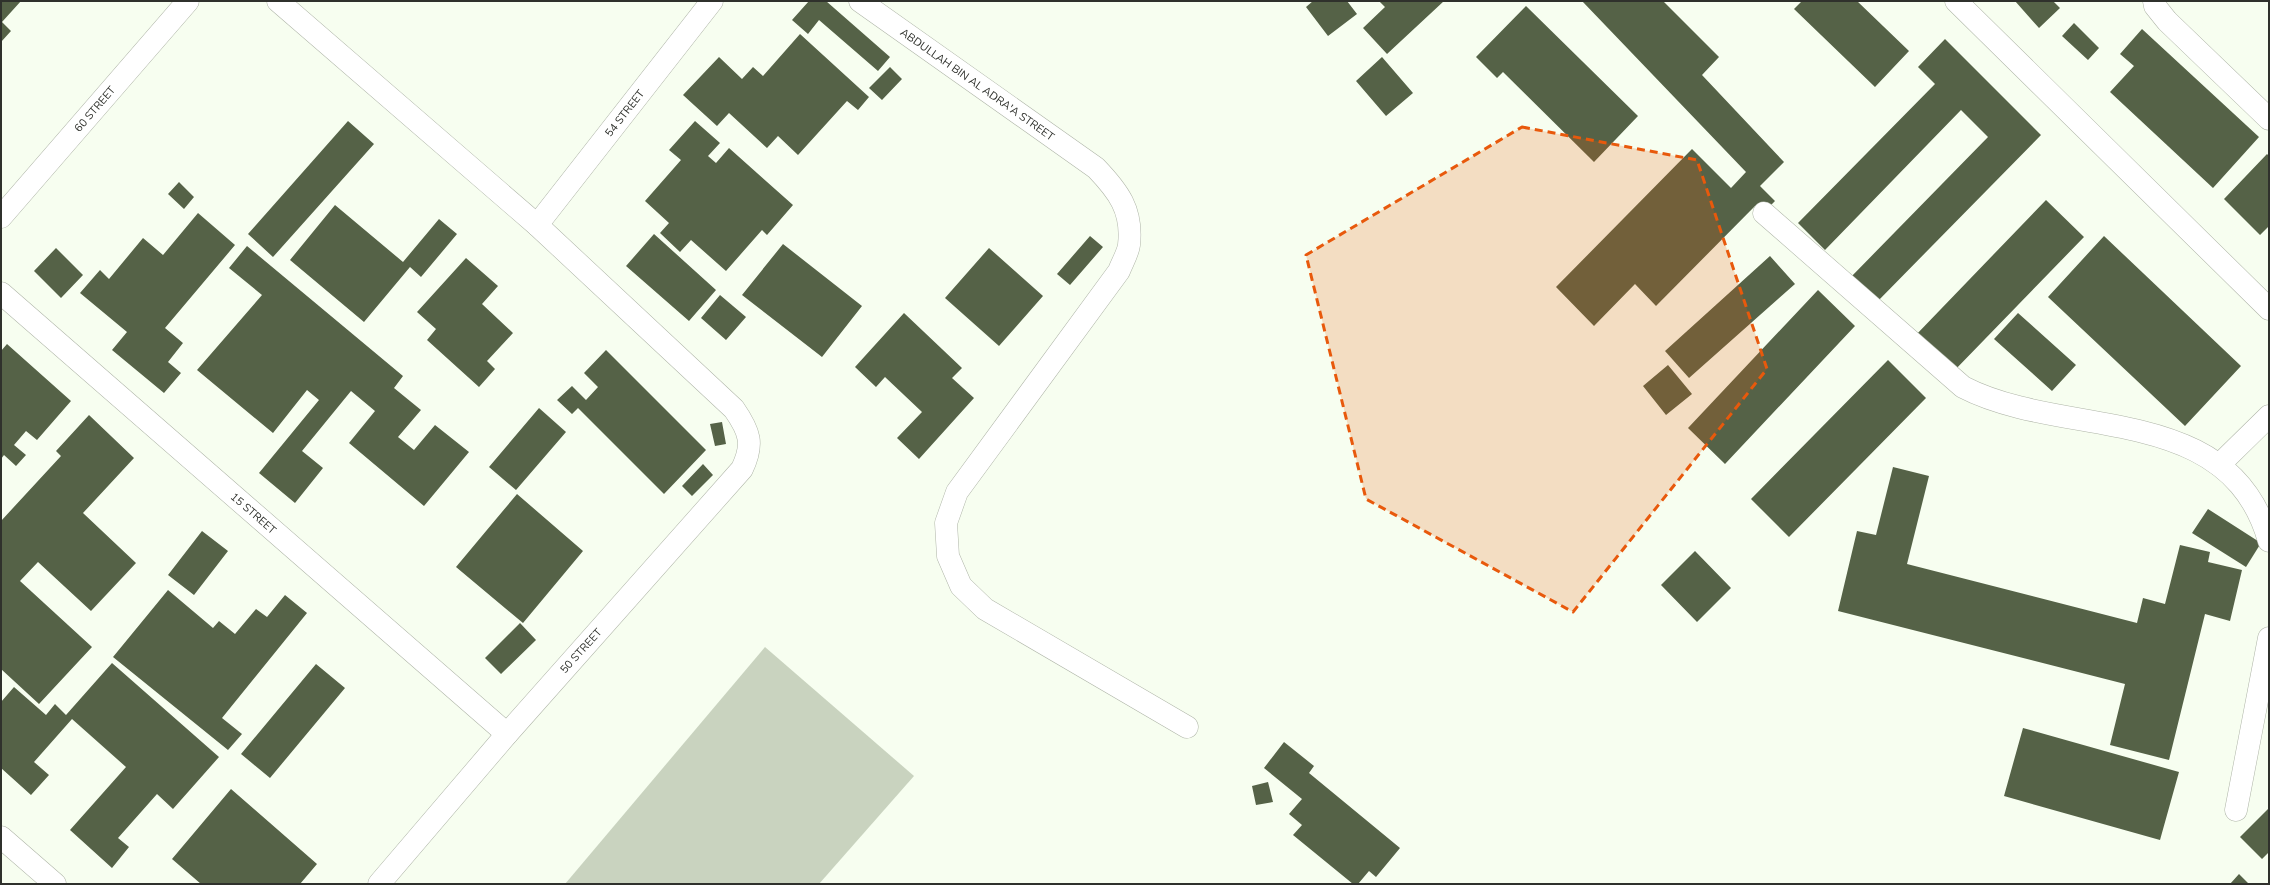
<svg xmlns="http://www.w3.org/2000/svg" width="2270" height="885" font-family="'Nunito Sans',sans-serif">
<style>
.green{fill:#c9d3bf}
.building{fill:#556247}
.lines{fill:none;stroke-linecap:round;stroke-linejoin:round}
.minor-casing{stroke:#afb5a8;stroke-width:23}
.minor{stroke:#fff;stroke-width:22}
.marked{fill:#e8590c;fill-opacity:0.2;stroke:#e8590c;stroke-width:3;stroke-dasharray:8 5;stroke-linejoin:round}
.labels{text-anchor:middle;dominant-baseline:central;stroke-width:4;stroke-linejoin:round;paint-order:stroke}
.street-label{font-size:11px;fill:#2f312c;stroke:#fff}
</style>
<rect width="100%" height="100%" fill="#f7fef0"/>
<path class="green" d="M765,647L914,776L819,884H565Z"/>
<path class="building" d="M1,1H21L2,22L11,31L1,42Z
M809,1H826L890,57L878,71L819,20L808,34L792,20Z
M1313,1H1347L1357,14L1328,36L1306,7Z
M1379,1H1444L1387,54L1363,28L1385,7Z
M1582,1H1663L1719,57L1702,75L1784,162L1760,186L1775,201L1763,213L1755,206L1656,306L1635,284L1594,326L1556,287L1692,149L1731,188L1746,172Z
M1802,1H1857L1909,51L1875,87L1794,9Z
M2015,1H2053L2060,8L2039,28Z
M1526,6L1638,116L1594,162L1503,72L1497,78L1476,57Z
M2074,23L2099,48L2088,60L2062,36Z
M2142,29L2259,137L2213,188L2110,92L2134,66L2120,54Z
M800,34L869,97L858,110L847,101L798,155L778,136L767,148L729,113L717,126L683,95L719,57L742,79L753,67L763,76Z
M1945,39L2041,135L1875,304L1849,279L1988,137L1961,110L1825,250L1798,223L1935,84L1918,67Z
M1382,57L1413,93L1386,116L1356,81Z
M890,67L902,79L882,100L869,88Z
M348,121L374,144L273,257L248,234Z
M695,121L720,143L708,156L716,163L729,148L793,205L767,235L762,230L726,271L691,240L680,252L660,233L669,223L645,201L681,160L669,150Z
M2267,154L2269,156V226L2260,235L2224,199Z
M179,182L194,197L184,209L168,194Z
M2046,200L2084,237L1952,373L1914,337Z
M335,205L403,262L439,219L457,234L421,277L410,267L364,322L290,260Z
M198,213L235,245L165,328L183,343L168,362L181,373L164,393L112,350L127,332L80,293L100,270L109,279L143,238L163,255Z
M654,234L716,290L689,321L626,266Z
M1090,236L1103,247L1070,285L1057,274Z
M2104,236L2241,366L2185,426L2048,297Z
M783,244L862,306L822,357L742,295Z
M247,246L403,376L394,388L421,410L398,437L414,450L435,425L469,452L424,506L349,443L375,411L351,391L302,451L323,468L295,503L259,473L319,400L307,390L273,433L197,370L262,295L229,268Z
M56,248L83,275L61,298L34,271Z
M989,248L1043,296L999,346L945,298Z
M1770,256L1795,284L1689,378L1665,351Z
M466,258L498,286L482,304L513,333L487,361L495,369L479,387L427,340L436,329L417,312Z
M1818,290L1855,326L1725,464L1688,428Z
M720,295L746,317L726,340L701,318Z
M904,313L962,368L952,378L974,398L919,459L897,438L922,412L885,377L876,387L855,367Z
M2018,313L2076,365L2052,391L1994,339Z
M7,344L71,401L37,440L26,431L14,445L26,455L16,466L4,455L1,459V351Z
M606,350L706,450L664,494L578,408L572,414L557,400L572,386L586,400L598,387L584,373Z
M1888,360L1926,398L1789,537L1751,499Z
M1668,365L1692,394L1666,415L1643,386Z
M539,408L566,432L516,490L489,467Z
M89,415L134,458L83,513L136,563L91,611L38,562L20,581L92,647L39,704L1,669V521L61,456L56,451Z
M722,422L726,444L715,446L710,424Z
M703,464L713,475L692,496L682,486Z
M1893,467L1929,476L1907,564L2137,623L2143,598L2165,604L2180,545L2210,552L2208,562L2242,570L2230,621L2205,614L2169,760L2110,745L2125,684L1838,611L1857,531L1876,535Z
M517,494L583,551L523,623L456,567Z
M2208,509L2261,543L2246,567L2192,533Z
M202,531L228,551L194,595L168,575Z
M1695,551L1731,588L1697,622L1661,585Z
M168,590L213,628L219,621L235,634L256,609L267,617L285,595L307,613L222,718L242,734L228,750L113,657Z
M520,623L536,640L501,674L485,658Z
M112,663L219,757L173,809L157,794L118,838L129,847L112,868L70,830L126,767L72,719L34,762L49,775L31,795L1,768V702L14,687L46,715L55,704L66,715Z
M316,664L345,688L270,778L241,754Z
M2023,728L2179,772L2160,840L2004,796Z
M1284,742L1314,766L1309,773L1400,848L1376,877L1369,871L1358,884H1353L1293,835L1302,825L1289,814L1302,799L1264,768Z
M1268,782L1273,802L1256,805L1252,786Z
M231,789L317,864L300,884H201L172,859Z
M2269,808V852L2262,859L2240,837Z
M2239,874L2249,884H2230Z"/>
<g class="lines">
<g class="minor-casing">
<g id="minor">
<path d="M278,1L537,225L734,409C750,432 754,444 742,469L507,734L379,884"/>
<path id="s1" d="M860,1L1096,168C1118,191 1133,210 1129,245C1128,253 1122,263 1119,271L957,492L946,523L948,556L961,586L985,609L1187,727"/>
<path d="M1956,1L2269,309"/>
<path d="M2154,1L2155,6L2167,21L2269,119"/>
<path d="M1764,213L1963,387C2065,440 2229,400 2269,541"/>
<path id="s2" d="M1,217L188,1"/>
<path id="s3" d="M537,225L712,1"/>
<path id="s4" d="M1,293L507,734"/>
<path d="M2219,465L2269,416"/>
<path d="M2236,810L2269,638"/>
<path d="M1,837L55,884"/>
</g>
</g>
<use href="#minor" class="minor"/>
</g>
<path class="marked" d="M1522,127L1697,160L1767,369L1573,612L1366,499L1306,255Z"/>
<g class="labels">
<g class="street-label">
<text stroke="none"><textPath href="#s1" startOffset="144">ABDULLAH BIN AL ADRA'A STREET</textPath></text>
<text stroke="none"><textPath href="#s2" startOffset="143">60 STREET</textPath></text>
<text stroke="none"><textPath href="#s3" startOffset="142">54 STREET</textPath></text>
<text stroke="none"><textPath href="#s4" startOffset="335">15 STREET</textPath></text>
<text transform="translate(581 651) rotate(-48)">50 STREET</text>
</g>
</g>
<rect width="2270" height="885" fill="none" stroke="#2f312c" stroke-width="4"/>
</svg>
